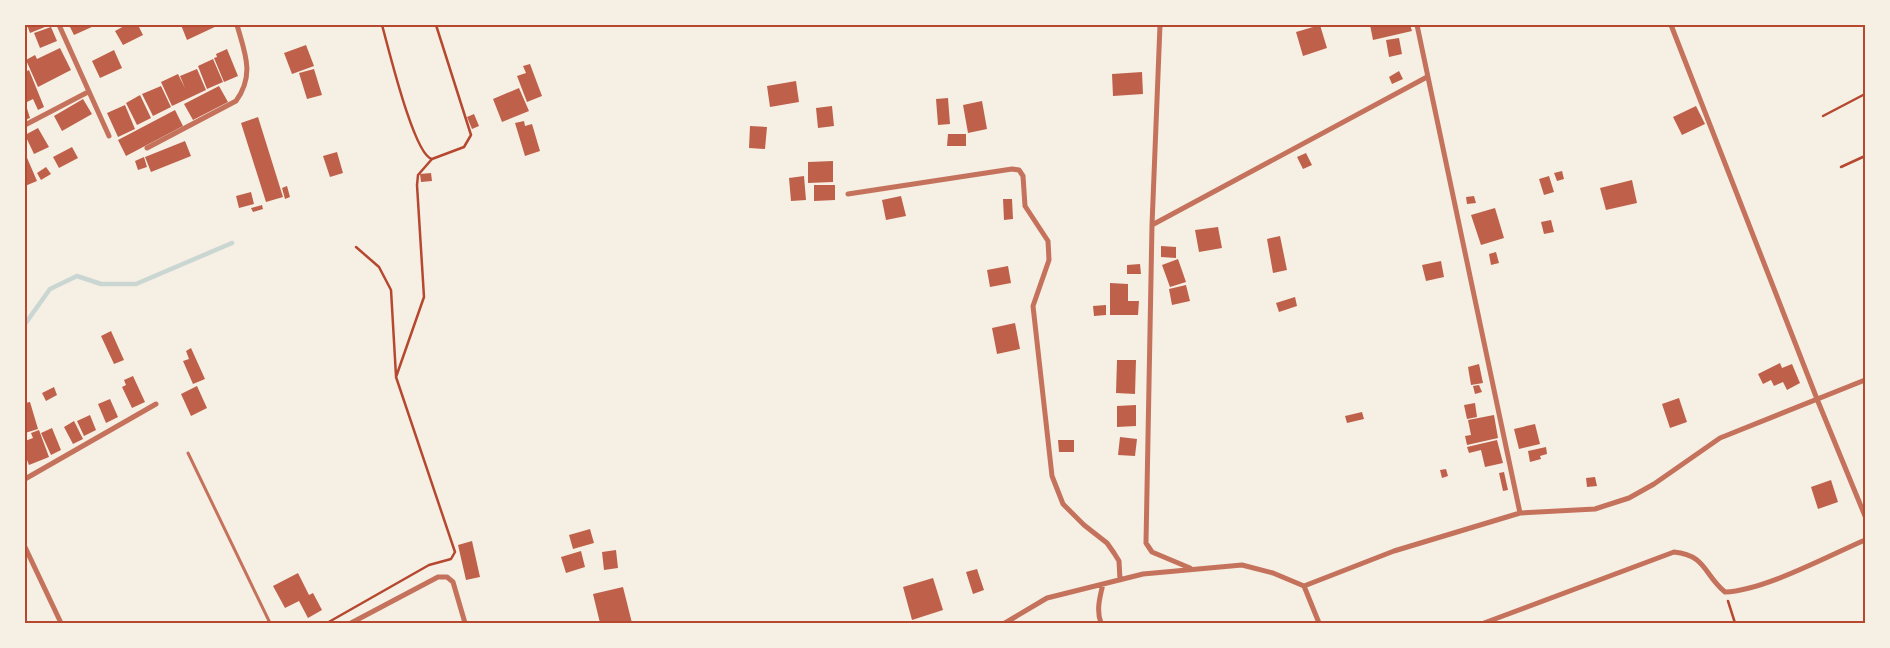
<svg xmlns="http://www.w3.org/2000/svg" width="1890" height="648" font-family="Figtree,sans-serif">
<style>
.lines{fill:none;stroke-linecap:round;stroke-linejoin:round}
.stream{stroke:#c9d6d2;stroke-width:4.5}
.building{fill:#bf614a}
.path{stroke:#b5482f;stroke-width:2.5}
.service{stroke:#c5725c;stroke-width:3}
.minor{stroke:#c5725c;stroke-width:5}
.neatline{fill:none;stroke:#b5482f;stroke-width:2}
</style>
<rect width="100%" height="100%" fill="#f6efe4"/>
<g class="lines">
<path class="stream" d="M25,324L50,289L77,276L101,284H136L232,243"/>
</g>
<path class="building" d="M27,25H50L30,33Z
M69,25H94V26L74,35Z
M126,25H138L143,35L123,45L115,31Z
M181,25H219L187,40Z
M1320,25L1327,48L1303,56L1296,32Z
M1370,25H1410L1412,31L1373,40Z
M51,27L57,41L40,48L34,33Z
M1399,38L1402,54L1389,57L1386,40Z
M306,45L314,66L292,74L284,53Z
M60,48L71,70L38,87L26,60L35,55L37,59Z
M227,49L238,76L224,82L214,58L217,57L216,54Z
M114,50L122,68L100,78L92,61Z
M213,59L223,82L207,89L198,66Z
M530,64L542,96L527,102L517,76L526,73L523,66Z
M197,69L206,90L172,106L161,82L178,74L185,88L180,76Z
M314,69L322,95L307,99L299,73Z
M29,70L44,107L38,110L33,99L27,102L25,96V72Z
M1399,71L1403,79L1392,84L1389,77Z
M1142,72L1143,94L1113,96L1112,74Z
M796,81L799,102L770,107L767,86Z
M161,86L171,107L153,116L142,94Z
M219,86L228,102L193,120L184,104Z
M519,88L529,111L502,122L493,99Z
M140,95L151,118L137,125L126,103Z
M948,98L950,124L938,125L936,99Z
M83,99L92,114L62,131L54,116Z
M982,101L987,129L968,133L963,105Z
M25,102L30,118L25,120Z
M125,105L135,129L118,137L107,113Z
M832,106L834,126L818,128L816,108Z
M1696,106L1705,124L1682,135L1673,117Z
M175,110L183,126L126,156L118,140Z
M474,114L479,126L472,129L467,117Z
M258,117L283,197L266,202L241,123Z
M524,121L525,126L532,124L540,151L525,156L515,123Z
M750,126L767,127L765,149L749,148Z
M38,128L49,147L34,154L25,135Z
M948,134H966V146H947Z
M185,141L191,156L151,172L145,157Z
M72,147L78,158L59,168L53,157Z
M337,152L343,173L330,177L323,156Z
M25,153L37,181L25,186Z
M1306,153L1312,165L1303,169L1297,157Z
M144,157L147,167L138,170L135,161Z
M833,161V182L808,183V162Z
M46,167L51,174L41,180L37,173Z
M1562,171L1564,179L1557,181L1554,173Z
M431,173L432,181L421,182L420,174Z
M804,176L806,200L791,201L789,178Z
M1549,176L1554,192L1544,195L1539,179Z
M1632,180L1637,203L1606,210L1600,188Z
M814,185H835V200L814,201Z
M287,186L290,197L285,199L282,188Z
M251,192L254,204L239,208L236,196Z
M901,196L906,216L886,220L882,200Z
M1474,196L1476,203L1467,204L1466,197Z
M1003,199H1012L1013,219L1004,220Z
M262,205L263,209L253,212L251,208Z
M1495,208L1504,238L1481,245L1471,215Z
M1551,220L1554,232L1544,234L1541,222Z
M1218,227L1222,248L1199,252L1195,230Z
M1280,236L1287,270L1273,273L1267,239Z
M1161,246L1176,247V258L1161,257Z
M1496,252L1499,263L1491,265L1489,254Z
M1178,259L1186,282L1170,287L1162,265Z
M1441,261L1444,277L1426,281L1422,265Z
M1140,264L1141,274H1127V265Z
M1008,266L1011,283L990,287L987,270Z
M1110,283L1128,284V301H1139L1138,315H1110Z
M1186,285L1190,301L1172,305L1169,289Z
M1295,297L1297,306L1279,312L1276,303Z
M1106,305V315L1094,316L1093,306Z
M1015,323L1020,349L997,354L992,328Z
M111,331L124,360L114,364L101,336Z
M191,348L205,379L193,384L183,361L189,359L186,351Z
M1117,360H1136L1135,394L1116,393Z
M1780,363L1782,368L1792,364L1800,383L1787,390L1783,382L1774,386L1771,380L1763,384L1758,374Z
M1479,364L1483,383L1471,385L1468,367Z
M133,376L145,402L132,408L122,387L126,385L124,380Z
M1479,385L1482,392L1475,394L1473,386Z
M197,386L207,408L191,416L181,394Z
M54,387L57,395L46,401L42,393Z
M1679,398L1687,422L1670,428L1662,404Z
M110,399L118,417L106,423L98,404Z
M30,402L38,429L25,433V403Z
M1475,403L1477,417L1467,419L1464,405Z
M1136,405V426L1117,427V406Z
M1362,412L1364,419L1347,423L1345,416Z
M90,415L96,430L84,436L77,421Z
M1494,415L1498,438L1467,445L1465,436L1471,435L1468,420Z
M74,421L83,439L73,444L64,427Z
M1535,424L1540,444L1519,449L1514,429Z
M52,428L61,450L51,455L41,433Z
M39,430L49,457L29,465L25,455V441L33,438L31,433Z
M1120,437L1137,439L1135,456L1118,455Z
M1058,440H1074V452H1059Z
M1497,440L1503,463L1485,467L1481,450L1469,453L1467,447Z
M1546,447L1547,454L1540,456L1541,459L1530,462L1528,451Z
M1446,469L1448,476L1442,478L1440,470Z
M1504,472L1508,490L1503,491L1499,473Z
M1595,477L1597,486L1587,487L1586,478Z
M1831,480L1838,502L1818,509L1811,487Z
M590,529L594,543L573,549L569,535Z
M472,541L480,577L466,580L458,545Z
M616,550L618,568L604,570L602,552Z
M581,551L585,567L566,573L561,557Z
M977,569L984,590L973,594L966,572Z
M298,573L309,595L313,593L322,610L308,618L299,601L285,608L273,586Z
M933,578L943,610L912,620L903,587Z
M623,587L632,623H600L593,594Z"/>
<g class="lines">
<path class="path" d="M382,25C388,46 414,156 432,159L464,147L471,135L436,25
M1823,116L1865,94
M1841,167L1865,156
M356,247L379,267L391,290L396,376
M1728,601L1735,623
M327,623L429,565L451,559L455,552L396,377L424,297L417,185L418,175L432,159"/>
<path class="service" d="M188,453L270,623"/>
<path class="minor" d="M59,25L109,136
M1160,25L1152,225L1146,543L1152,552L1190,568
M1417,25L1520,513
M1671,25L1817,399L1865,516
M25,125L88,92
M147,148L236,101C255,75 245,53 237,25
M848,194L1012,169L1019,170L1023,176L1025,206L1048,241L1049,260L1033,306L1052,476L1063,504L1084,525L1107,543L1114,553L1119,561L1120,580
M1152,225L1427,77
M25,479L156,404
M25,547L61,623
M1304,586L1319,623
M351,623L438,577H447L453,582L465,623
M1005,623L1047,598L1143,574L1242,565L1273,573L1304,586L1394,551L1520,513L1595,509L1629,498L1654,484L1720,438L1865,380
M1101,623C1096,611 1100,596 1103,584
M1484,623L1674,552C1706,555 1704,575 1725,592C1763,591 1828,556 1865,540"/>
</g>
<rect width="1890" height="648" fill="none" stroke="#f6efe4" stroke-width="52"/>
<rect x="26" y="26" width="1838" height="596" class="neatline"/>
</svg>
